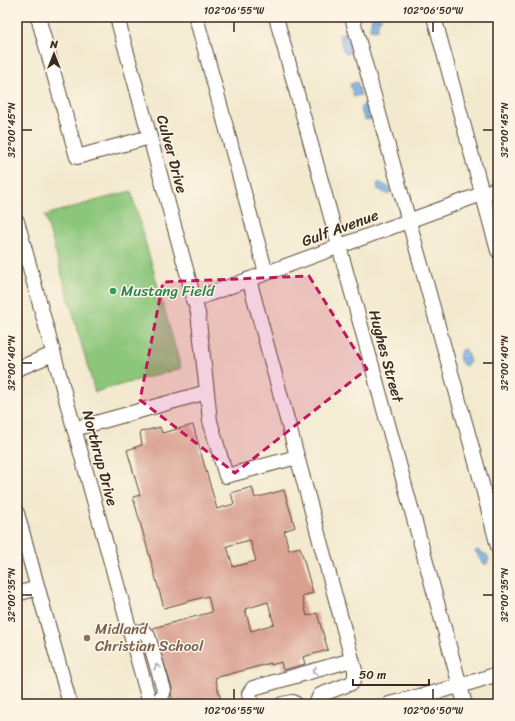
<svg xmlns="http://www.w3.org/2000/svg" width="515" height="721" font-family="Sriracha,sans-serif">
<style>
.green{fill:#8cc67a;stroke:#64784c}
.water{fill:#75ace4;stroke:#586b81}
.building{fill:#d9a092;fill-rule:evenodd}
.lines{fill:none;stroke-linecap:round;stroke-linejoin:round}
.minor-casing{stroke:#574739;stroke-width:16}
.minor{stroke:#fff;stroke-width:14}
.oneway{stroke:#a79f9a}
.marked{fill:#c2185b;fill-opacity:0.2;stroke:#c2185b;stroke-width:3;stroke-dasharray:8 5;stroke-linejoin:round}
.ticks{fill:none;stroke:#3b2a1e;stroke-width:1.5}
.leisure-dot{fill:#2e9e5b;stroke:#fcf5e5;stroke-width:1.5}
.education-dot{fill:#8d6e63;stroke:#fcf5e5;stroke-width:1.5}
.labels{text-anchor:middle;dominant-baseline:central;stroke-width:3;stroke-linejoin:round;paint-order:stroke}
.street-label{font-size:15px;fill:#3b2a1e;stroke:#fcf5e5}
.leisure-label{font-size:15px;fill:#27864d;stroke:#fcf5e5;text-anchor:start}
.education-label{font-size:15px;fill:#785e54;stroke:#fcf5e5;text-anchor:start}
.neatline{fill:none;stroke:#3b2a1e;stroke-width:1.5}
.ticks-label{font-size:10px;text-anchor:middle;fill:#3b2a1e}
</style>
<rect width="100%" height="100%" fill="#fcf5e5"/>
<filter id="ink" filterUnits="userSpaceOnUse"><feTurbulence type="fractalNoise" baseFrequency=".025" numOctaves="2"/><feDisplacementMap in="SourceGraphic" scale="8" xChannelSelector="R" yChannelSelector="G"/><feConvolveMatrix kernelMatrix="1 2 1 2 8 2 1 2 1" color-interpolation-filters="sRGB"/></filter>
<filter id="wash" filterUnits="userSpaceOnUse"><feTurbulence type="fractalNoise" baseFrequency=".012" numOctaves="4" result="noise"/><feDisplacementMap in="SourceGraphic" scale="16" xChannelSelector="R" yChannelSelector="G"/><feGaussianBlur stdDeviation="0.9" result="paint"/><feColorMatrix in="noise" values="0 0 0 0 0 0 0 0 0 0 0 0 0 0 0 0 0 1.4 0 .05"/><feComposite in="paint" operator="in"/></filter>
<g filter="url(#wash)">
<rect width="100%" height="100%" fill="#f3e9cf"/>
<path class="green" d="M131,191L181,368L95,392L45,215Z"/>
<path class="water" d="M372,17L382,18L379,20L377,30L370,29Z
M346,32L351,48L349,49L350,53L346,54L343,50L339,34Z
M357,82L361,95L354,97L350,84Z
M363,105L368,107L371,119L365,120L360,109Z
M379,182L390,188V193L387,194L378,189L377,184Z
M466,349L470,362L466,366C459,364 458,356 461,350Z
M477,550L487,555L489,559L487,564H484L475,551Z"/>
<g id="blocks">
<path class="building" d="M193,425L217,509L234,504L231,493L252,487L255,498L284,490L295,527L284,531L289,550L300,547L313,593L302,596L307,616L317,613L328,650L303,657L305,664L283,670L281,662L271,665V663L215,678L222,704H174L171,694L172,688L153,628L212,612L208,596L164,608L133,497L140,495L127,450L142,445L140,432L160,427L162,433ZM250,540L256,561L233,567L227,546ZM268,602L274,624L251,631L245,609Z"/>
</g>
</g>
<g filter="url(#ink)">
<use href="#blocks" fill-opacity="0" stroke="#574739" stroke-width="1"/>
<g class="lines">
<g class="minor-casing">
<path id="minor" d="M38,17L77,157L150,137
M196,17L266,273
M276,17L465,704
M352,17L479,473L498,547
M434,17L498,251
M17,221L150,704
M249,279L355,670V677L352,683L320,695L316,704
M193,300L498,188
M17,369L53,354
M207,392L210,421L226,476L297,457
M74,429L207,392L198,313L117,17
M17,513L70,704
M17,594L37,588
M130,633L143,631L148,636L164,690L159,704
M252,704L249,694L253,688L352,660
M282,704L293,702L296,704
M389,704L460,686L498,674"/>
</g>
<use href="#minor" class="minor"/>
</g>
<defs><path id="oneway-chevron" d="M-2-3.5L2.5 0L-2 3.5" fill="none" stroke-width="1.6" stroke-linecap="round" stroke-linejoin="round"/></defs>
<g class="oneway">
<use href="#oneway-chevron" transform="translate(157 667) rotate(-106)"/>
<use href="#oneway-chevron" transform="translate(315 671) rotate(165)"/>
</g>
</g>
<path class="marked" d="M309,276L367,369L235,473L140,400L163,282Z"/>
<path class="ticks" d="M234,22V32M433,22V32M22,130H32M483,130H493M22,363H32M483,363H493M22,595H32M483,595H493M234,689V699M433,689V699"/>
<circle class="leisure-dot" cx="113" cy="291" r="4"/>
<circle class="education-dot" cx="87" cy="638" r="4"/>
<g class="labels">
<g class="street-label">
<text transform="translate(172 154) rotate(75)">Culver Drive</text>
<text transform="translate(340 228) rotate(-20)">Gulf Avenue</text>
<text transform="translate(386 356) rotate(75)">Hughes Street</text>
<text transform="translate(100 458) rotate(75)">Northrup Drive</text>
</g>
<g class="leisure-label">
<text x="121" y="291">Mustang Field</text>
</g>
<g class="education-label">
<text x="95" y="629">Midland<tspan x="95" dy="17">Christian School</tspan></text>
</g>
</g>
<rect width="515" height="721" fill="none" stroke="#fcf5e5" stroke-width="44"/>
<g transform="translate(54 54)" stroke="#fcf5e5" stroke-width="3" paint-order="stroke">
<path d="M0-3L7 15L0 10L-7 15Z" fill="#3b2a1e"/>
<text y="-6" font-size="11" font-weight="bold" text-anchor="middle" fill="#3b2a1e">N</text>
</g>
<path d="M353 679v6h76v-6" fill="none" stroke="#3b2a1e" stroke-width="2"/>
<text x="359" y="679" font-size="12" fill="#3b2a1e" stroke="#fcf5e5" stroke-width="3" paint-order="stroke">50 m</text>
<rect x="22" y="22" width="471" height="677" class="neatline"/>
<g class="ticks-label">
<text x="234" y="14">102°06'55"W</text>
<text x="433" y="14">102°06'50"W</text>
<text transform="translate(11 130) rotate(-90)" y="4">32°00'45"N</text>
<text transform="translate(504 130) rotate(-90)" y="4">32°00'45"N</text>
<text transform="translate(11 363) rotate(-90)" y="4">32°00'40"N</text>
<text transform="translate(504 363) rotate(-90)" y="4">32°00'40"N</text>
<text transform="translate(11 595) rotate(-90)" y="4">32°00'35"N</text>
<text transform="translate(504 595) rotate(-90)" y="4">32°00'35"N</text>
<text x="234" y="714">102°06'55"W</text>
<text x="433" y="714">102°06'50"W</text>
</g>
</svg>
